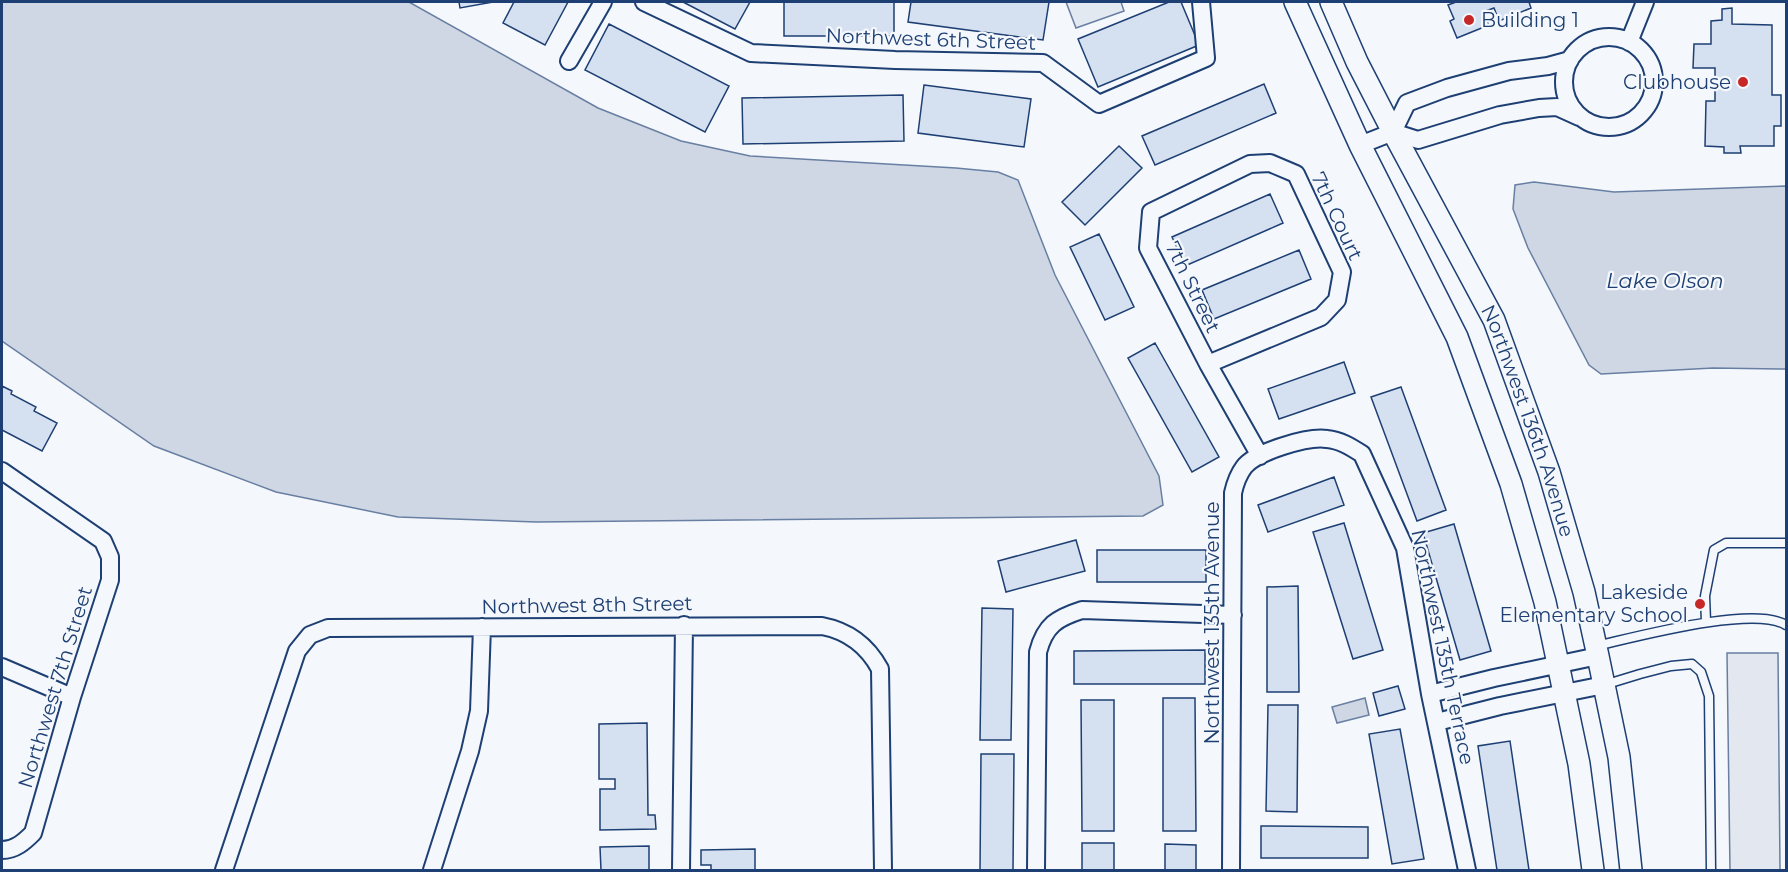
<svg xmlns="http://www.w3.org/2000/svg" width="1788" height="872" font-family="Montserrat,sans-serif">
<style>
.green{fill:#e3e9f0;stroke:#687fa3;stroke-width:1.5}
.parking{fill:#e3e8f0;stroke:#687fa3;stroke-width:1.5}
.water{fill:#cfd7e4;stroke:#687fa3;stroke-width:1.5}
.building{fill:#d5e0f0;stroke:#1d3f73;stroke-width:1.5}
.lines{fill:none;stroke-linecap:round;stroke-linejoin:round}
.service-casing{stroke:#1d3f73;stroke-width:11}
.minor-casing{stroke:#1d3f73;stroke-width:20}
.tertiary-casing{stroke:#1d3f73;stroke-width:24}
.service{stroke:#f4f7fb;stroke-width:8}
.minor{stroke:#f4f7fb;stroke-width:16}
.tertiary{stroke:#f4f7fb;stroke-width:21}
.poi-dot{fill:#c62828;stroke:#f4f7fb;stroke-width:2}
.labels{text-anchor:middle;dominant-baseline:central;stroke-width:4.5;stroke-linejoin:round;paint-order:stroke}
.poi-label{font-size:20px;fill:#1d3f73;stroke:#f4f7fb;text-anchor:end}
.street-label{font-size:20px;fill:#1d3f73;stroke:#f4f7fb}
.water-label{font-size:21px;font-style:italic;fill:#1d3f73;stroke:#f4f7fb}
</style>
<rect width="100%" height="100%" fill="#f4f7fb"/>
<path class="green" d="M1066,2H1121L1124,11L1076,28Z"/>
<path class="parking" d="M1727,653H1778L1780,870H1730Z"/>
<path class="water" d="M2,2H409L598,108L681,141L750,156L956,168L998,172L1018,180L1055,275L1159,476L1163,505L1143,516L536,522L398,517L276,492L154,446L2,341Z
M1534,182L1614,192L1786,186V369L1713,368L1601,374L1589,365L1528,248L1513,209L1515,185Z
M1365,698L1369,715L1337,723L1332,707Z"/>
<path class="building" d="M459,2H493L460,8Z
M514,2H568L545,45L503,23Z
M683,2H750L735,29Z
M784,2H894V36H784Z
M911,2H1049L1043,40L908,22Z
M1169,2H1181L1199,45L1098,87L1078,39Z
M1456,2H1529L1531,8L1499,21L1494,8L1483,12L1489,25L1457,38L1450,21L1454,19L1448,5Z
M1732,8V24L1772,25V95H1781V126H1774V146H1740L1741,153H1724V147L1705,146L1706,101H1715V68H1693L1694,44H1711V21L1722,20V9Z
M609,24L729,86L705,132L585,70Z
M1264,84L1276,113L1155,165L1142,136Z
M924,85L1031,99L1024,147L918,133Z
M903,95L904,141L743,144L742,98Z
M1119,146L1142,168L1085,225L1062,202Z
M1270,194L1283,223L1185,266L1172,237Z
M1099,234L1134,307L1105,320L1070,247Z
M1299,250L1311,279L1214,319L1202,290Z
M1155,343L1219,457L1192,472L1128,358Z
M1344,362L1355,393L1279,419L1268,389Z
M2,386L12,391L11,394L36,407L34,411L57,423L42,451L2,430Z
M1401,387L1446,510L1417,521L1371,397Z
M1334,477L1344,505L1268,532L1258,505Z
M1344,523L1383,650L1353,659L1313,532Z
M1454,524L1491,651L1460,660L1423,533Z
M1076,540L1085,571L1006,592L998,561Z
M1097,550H1206V582H1097Z
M1298,586L1299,692H1267V587Z
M982,608L1013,609L1011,740H980Z
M1205,650V684H1074V651Z
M1398,686L1405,709L1379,716L1373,693Z
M1163,698H1195L1196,831H1163Z
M1081,700H1114V831H1082Z
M1268,705H1298L1297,812L1266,811Z
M647,723L648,815H655L656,829L600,830V789H615V779H599V724Z
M1400,729L1424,859L1392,864L1369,734Z
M1510,741L1529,870H1497L1478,746Z
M981,754H1014L1013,870H980Z
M1261,826L1368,827V858H1261Z
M1082,843H1114V870H1082Z
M1165,844L1196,845V870H1165Z
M649,846V870H601L600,847Z
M755,849V870H711V865H701V850Z"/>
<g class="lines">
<g class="service-casing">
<path id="service" d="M1706,622L1705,596L1714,550L1726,543H1786
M1596,646C1636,637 1753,605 1786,625
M1604,685L1640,674L1671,666L1692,664L1701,672L1709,696L1711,870"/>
</g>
<g class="minor-casing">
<path id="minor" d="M644,2L751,53L895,60L1043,63L1099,104L1206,58L1201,2
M1564 82a45 45 0 1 1 90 0a45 45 0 1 1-90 0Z
M1629,42L1645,2
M569,61L603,2
M1393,132L1418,140L1500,115L1539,108L1557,107L1579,117
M1360,145L1393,132L1407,103L1447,88L1509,71L1548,66L1570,60
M1208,364L1321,317L1337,300L1342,272L1296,174L1270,163L1250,164L1151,212L1148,248L1208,364L1260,456
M2,471L103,541L110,557V580L72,697L33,833C24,842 15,850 2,850
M2,667L72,697
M1430,694L1494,678L1598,656
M1437,722L1500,706L1604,685
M224,870L297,651L310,635L328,628L822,626C848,631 867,645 880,669L883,870
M432,870L470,751L479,711L482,627
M681,870L684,625
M1036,870L1038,652C1045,625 1057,618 1082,610L1233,615
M1231,870L1233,493C1235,484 1238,475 1244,467C1255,452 1308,436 1327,439C1340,440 1351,447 1362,454L1405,548L1430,694L1467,870"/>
</g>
<g class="tertiary-casing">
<g id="tertiary">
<path d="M1295,2L1360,145L1457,337L1511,484L1545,602L1558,664L1579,764L1593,870"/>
<path id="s1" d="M1331,2L1357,62L1393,132L1494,320L1549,472L1584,592L1598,656L1619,757L1631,870"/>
</g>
</g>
<use href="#service" class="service"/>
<use href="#minor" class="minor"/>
<use href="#tertiary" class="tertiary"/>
</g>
<g class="poi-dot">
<circle cx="1469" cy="20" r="6"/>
<circle cx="1743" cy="82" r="6"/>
<circle cx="1700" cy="604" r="6"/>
</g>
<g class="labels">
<g class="poi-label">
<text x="1481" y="20" text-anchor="start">Building 1</text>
<text x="1731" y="82">Clubhouse</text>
<text x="1688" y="592">Lakeside<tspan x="1688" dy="23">Elementary School</tspan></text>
</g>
<g class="street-label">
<text transform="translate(931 39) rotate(2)">Northwest 6th Street</text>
<text transform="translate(1337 216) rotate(65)">7th Court</text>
<text transform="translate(1193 287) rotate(64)">7th Street</text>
<text stroke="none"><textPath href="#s1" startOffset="464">Northwest 136th Avenue</textPath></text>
<text transform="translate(587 605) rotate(-1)">Northwest 8th Street</text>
<text transform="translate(1212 623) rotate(-90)">Northwest 135th Avenue</text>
<text transform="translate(1443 647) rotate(78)">Northwest 135th Terrace</text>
<text transform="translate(55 687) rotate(-73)">Northwest 7th Street</text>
</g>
<g class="water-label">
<text x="1665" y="280">Lake Olson</text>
</g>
</g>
<rect width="1788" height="872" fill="none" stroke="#1d3f73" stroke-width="6"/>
</svg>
